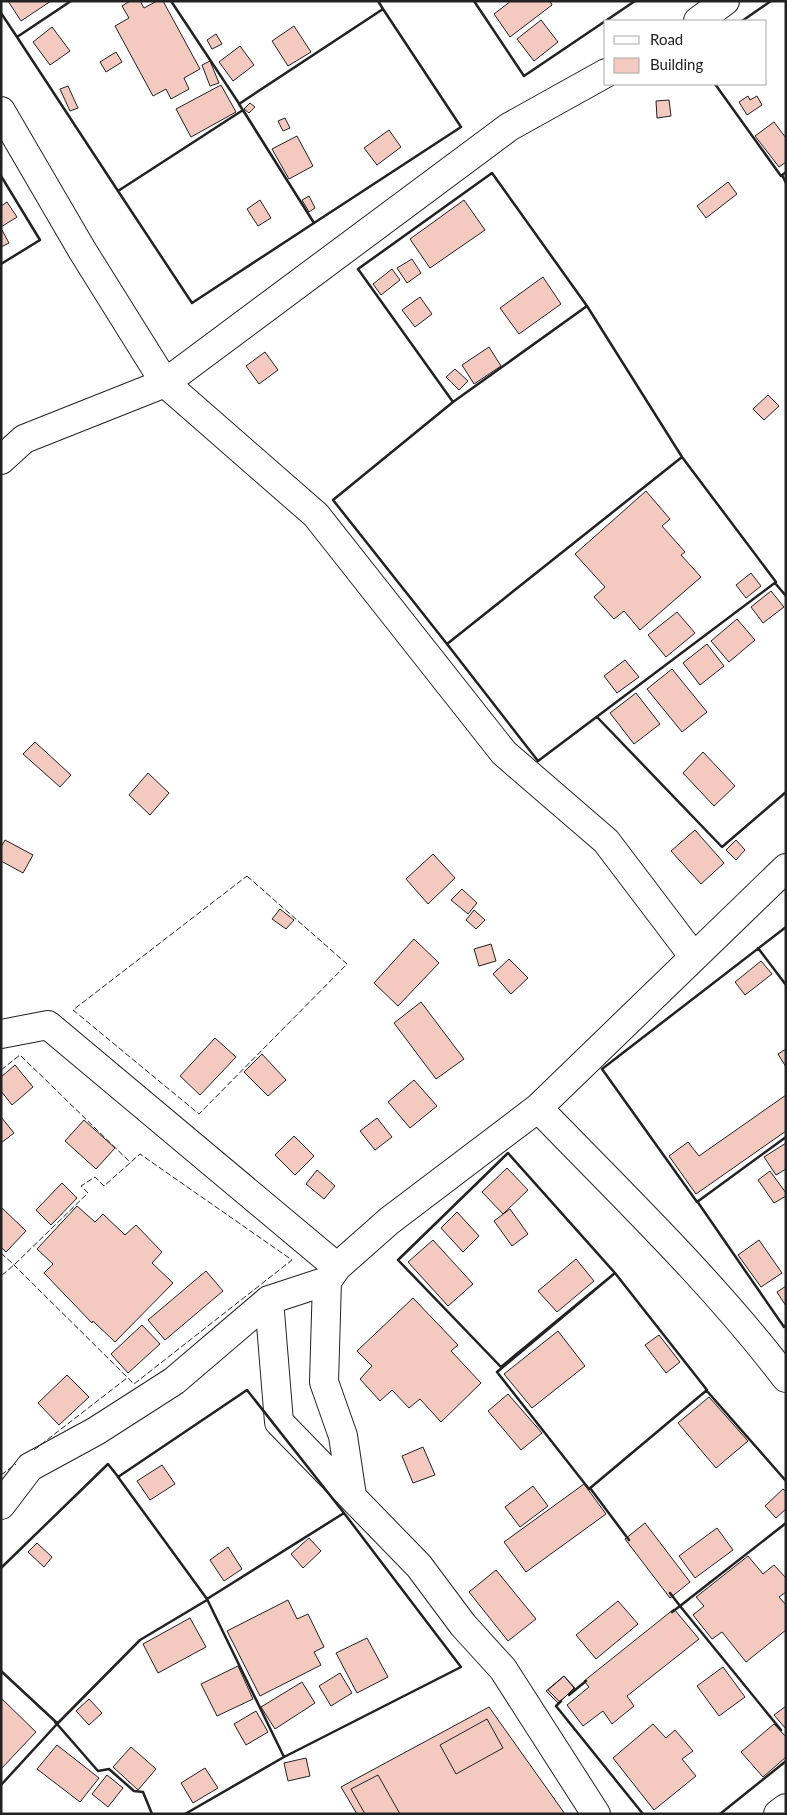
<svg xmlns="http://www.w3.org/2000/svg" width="787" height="1815" font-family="Lato,sans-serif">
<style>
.building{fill:#f3c9c0;stroke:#222}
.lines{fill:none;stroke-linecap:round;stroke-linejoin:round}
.street-casing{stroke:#222;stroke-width:30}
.street{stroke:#fff;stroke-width:28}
.fence{stroke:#222;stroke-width:1;stroke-dasharray:6 2.5;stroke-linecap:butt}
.wall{stroke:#222;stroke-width:2.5}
</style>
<rect width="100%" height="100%" fill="#fff"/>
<path class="building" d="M8,1H51L21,21Z
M130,1H140L144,8L157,1H163L200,69L184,78L189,89L171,99L166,89L153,96L115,26L129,18L122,6Z
M511,1H550L552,5L510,37L494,14Z
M541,20L558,42L534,61L517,39Z
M294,26L311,52L288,66L272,41Z
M52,27L70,51L50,65L33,42Z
M216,34L222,44L212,49L207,40Z
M240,46L254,65L233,81L219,62Z
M116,52L122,62L106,72L100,62Z
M210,61L219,83L210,86L202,65Z
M221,85L236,112L191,137L176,109Z
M68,86L78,108L70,111L60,89Z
M748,96L750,100L757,96L762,105L747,115L739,102Z
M669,100L671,116L657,118L656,101Z
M250,103L255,107L249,113L244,109Z
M285,118L290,128L283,131L278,121Z
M774,122L786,138V162L779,167L755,136Z
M389,130L401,147L377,165L364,148Z
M297,136L313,166L289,179L272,149Z
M728,182L737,194L706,218L697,206Z
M309,196L315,208L309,212L302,200Z
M260,200L271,218L258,226L247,209Z
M464,200L485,230L430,268L410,239Z
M7,202L17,217L1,227V206Z
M1,228L9,243L1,247Z
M412,259L421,273L407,283L397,268Z
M392,269L400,280L381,295L373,284Z
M543,277L561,304L519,334L500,308Z
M420,297L432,314L415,327L402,310Z
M489,347L501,366L474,384L462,365Z
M265,352L278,370L259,384L246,366Z
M455,369L468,381L459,390L446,377Z
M768,395L779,406L764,420L753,409Z
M646,491L670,519L662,526L685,552L681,555L701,577L640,630L624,611L614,619L594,597L605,587L575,554Z
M751,573L761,586L746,598L736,585Z
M771,591L784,607L763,623L751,607Z
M677,612L695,633L666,657L648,635Z
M737,619L755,640L729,662L711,641Z
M707,644L724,666L700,685L683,663Z
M625,660L639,677L617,693L604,676Z
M672,669L707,712L682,732L647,689Z
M636,693L660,724L634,744L610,713Z
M35,742L71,775L60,787L23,754Z
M703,752L735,786L714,806L683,773Z
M148,773L169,793L150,815L129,795Z
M695,830L724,863L701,884L671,851Z
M5,840L33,855L23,873L1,861V847Z
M736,840L745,850L736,860L726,850Z
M433,854L455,878L428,904L406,879Z
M462,889L477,903L468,914L451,900Z
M280,909L294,920L286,929L272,919Z
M474,910L485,920L476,929L466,920Z
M414,939L439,963L398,1006L374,983Z
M491,944L496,961L479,966L474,949Z
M509,959L528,978L511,994L493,974Z
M761,961L772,974L745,995L735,982Z
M421,1002L464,1059L436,1079L394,1023Z
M215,1038L236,1057L200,1095L180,1076Z
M786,1049V1067L778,1054Z
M262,1054L286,1080L268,1096L244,1072Z
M15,1065L33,1087L12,1105L1,1091V1077Z
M414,1080L437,1106L410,1128L388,1102Z
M786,1095V1131L696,1194L669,1156L688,1142L699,1156Z
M1,1117L14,1133L1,1143Z
M377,1118L392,1137L375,1150L360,1131Z
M84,1120L115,1148L96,1169L65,1141Z
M294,1136L314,1156L295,1175L275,1155Z
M786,1143V1169L776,1175L764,1157Z
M507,1168L528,1190L503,1214L482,1192Z
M317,1170L335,1186L324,1199L306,1184Z
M770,1171L786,1193V1196L774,1203L758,1180Z
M62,1183L77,1198L51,1225L36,1210Z
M77,1206L95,1222L103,1214L125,1235L136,1225L162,1252L152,1263L173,1283L115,1342L93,1321L92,1323L44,1273L53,1264L37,1249Z
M1,1207L26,1231L6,1252L1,1247Z
M510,1209L528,1234L512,1246L494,1221Z
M457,1212L479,1236L463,1252L441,1228Z
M433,1240L473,1284L448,1306L408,1262Z
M759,1240L782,1273L761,1287L738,1255Z
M576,1259L594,1281L557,1312L538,1291Z
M206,1271L223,1291L165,1340L148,1320Z
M786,1286V1306L777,1292Z
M413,1298L458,1345L451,1351L481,1383L441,1422L420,1399L409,1408L392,1390L380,1401L360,1379L372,1366L357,1351Z
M142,1325L160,1344L128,1373L111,1354Z
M558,1331L585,1366L532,1408L504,1374Z
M659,1335L680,1362L666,1373L645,1345Z
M67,1375L89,1397L59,1425L38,1403Z
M508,1394L542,1433L521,1450L488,1411Z
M709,1397L748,1441L716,1468L678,1423Z
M423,1447L435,1475L413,1483L402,1456Z
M162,1465L175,1484L150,1500L137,1481Z
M584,1484L606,1514L526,1572L504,1542Z
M533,1486L548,1506L520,1527L505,1507Z
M783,1489L786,1492V1509L776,1518L765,1506Z
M645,1523L690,1582L670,1598L625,1539Z
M717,1528L733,1550L695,1578L679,1556Z
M309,1538L321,1551L303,1568L291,1554Z
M37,1543L52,1557L44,1567L28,1552Z
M228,1547L242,1569L224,1581L210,1560Z
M748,1556L763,1574L774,1565L786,1578V1592L779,1597L786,1605V1630L746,1662L722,1632L712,1639L693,1615L704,1606L696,1597Z
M496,1570L536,1619L508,1641L469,1592Z
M288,1600L297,1619L308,1614L324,1647L314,1652L321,1665L260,1696L227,1631Z
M618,1601L638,1624L596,1659L576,1635Z
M674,1609L699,1639L627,1696L634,1706L612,1724L603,1711L583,1726L567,1705L589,1687L584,1681Z
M190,1618L206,1647L158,1673L143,1644Z
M367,1638L388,1677L357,1693L336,1653Z
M238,1666L253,1699L217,1716L201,1684Z
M723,1667L745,1697L719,1716L697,1686Z
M340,1673L352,1693L331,1706L319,1686Z
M564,1676L574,1688L560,1702L548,1690Z
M564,1676L575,1688L558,1703L546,1691Z
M302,1682L315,1703L275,1729L261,1707Z
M1,1698L36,1732L1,1769Z
M89,1699L102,1713L89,1725L76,1711Z
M786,1706V1729L774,1715Z
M489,1707L565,1814H357L341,1787Z
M256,1711L268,1732L246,1745L234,1724Z
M487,1719L503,1748L456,1774L440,1745Z
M653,1724L666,1738L675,1730L693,1751L682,1759L696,1776L654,1810L613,1758Z
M774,1724L786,1737V1757L763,1777L741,1752Z
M57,1745L99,1778L80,1802L37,1769Z
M131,1747L156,1769L138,1790L113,1767Z
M306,1758L310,1776L288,1781L284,1763Z
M205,1768L218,1788L193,1803L181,1783Z
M107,1775L123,1788L108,1807L92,1794Z
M378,1775L400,1814H365L351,1789Z"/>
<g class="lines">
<g class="street-casing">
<path id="street" d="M698,21L725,1
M1,111L82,250L165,383L316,515L504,753L606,841L694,957
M1,460L24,439L165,383L509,127L606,73
M1,1034L48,1025L337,1267L389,1221L538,1108L786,868
M538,1108C623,1196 712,1281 786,1378
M327,1281L324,1382L343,1436L352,1496
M269,1300L279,1422L419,1566L463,1625L503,1669L596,1814
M1,1505L30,1467L96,1431L174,1381L269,1300L327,1281L337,1267
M778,1814L786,1808"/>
</g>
<use href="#street" class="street"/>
<path class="fence" d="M247,876L347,964L199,1114L73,1010Z
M1,1070L20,1055L131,1163
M1,1253L14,1265L134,1384L292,1260L140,1154L104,1186L95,1177L81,1186L88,1193L14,1265L1,1276
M34,1450L127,1378L126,1377
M1,1475L16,1464"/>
<path class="wall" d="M71,1L17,37L118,191L120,190
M171,1L240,105
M378,1L383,9
M474,1L524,76L635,1
M383,9L461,127L314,223L239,104Z
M1,13L17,37
M742,21L771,1
M715,84L781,176L786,172
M243,110L314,223L192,303L118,191Z
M492,173L587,306L453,402L358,269Z
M782,175L786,183
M1,176L40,240L1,264
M587,306L682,457L447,644L333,500L453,402Z
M682,457L776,582L538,761L447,644Z
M775,583L786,596
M597,717L722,847L786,792
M786,927L602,1069L697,1202L786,1137
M758,948L786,985
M508,1153L615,1273L501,1367L398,1260Z
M697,1201L784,1327L786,1325
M615,1273L707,1390L589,1489L497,1372Z
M247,1390L344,1513L207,1599L118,1477Z
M706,1390L786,1481
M590,1488L629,1540
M344,1513L461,1667L284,1757L207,1599Z
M1,1568L108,1464L119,1478
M670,1593L680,1606L786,1523
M672,1612L680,1606L781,1730
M1,1671L57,1723
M569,1695L586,1681
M561,1701L556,1706L643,1814
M1,1785L57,1724L55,1722
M152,1814L143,1792L134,1791L109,1769L98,1771L57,1724L140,1640L207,1600
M185,1814L284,1757
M720,1814L786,1761"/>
</g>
<rect width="787" height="1815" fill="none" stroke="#222222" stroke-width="5"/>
<rect x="604" y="20" width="162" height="65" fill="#ffffff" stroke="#a7a7a7"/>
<rect x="614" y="36" width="25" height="8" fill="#ffffff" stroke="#a7a7a7"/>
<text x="650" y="45" font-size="15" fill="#222222">Road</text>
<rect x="614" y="58" width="25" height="15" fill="#f3c9c0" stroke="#a7a7a7"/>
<text x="650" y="70" font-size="15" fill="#222222">Building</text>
</svg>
